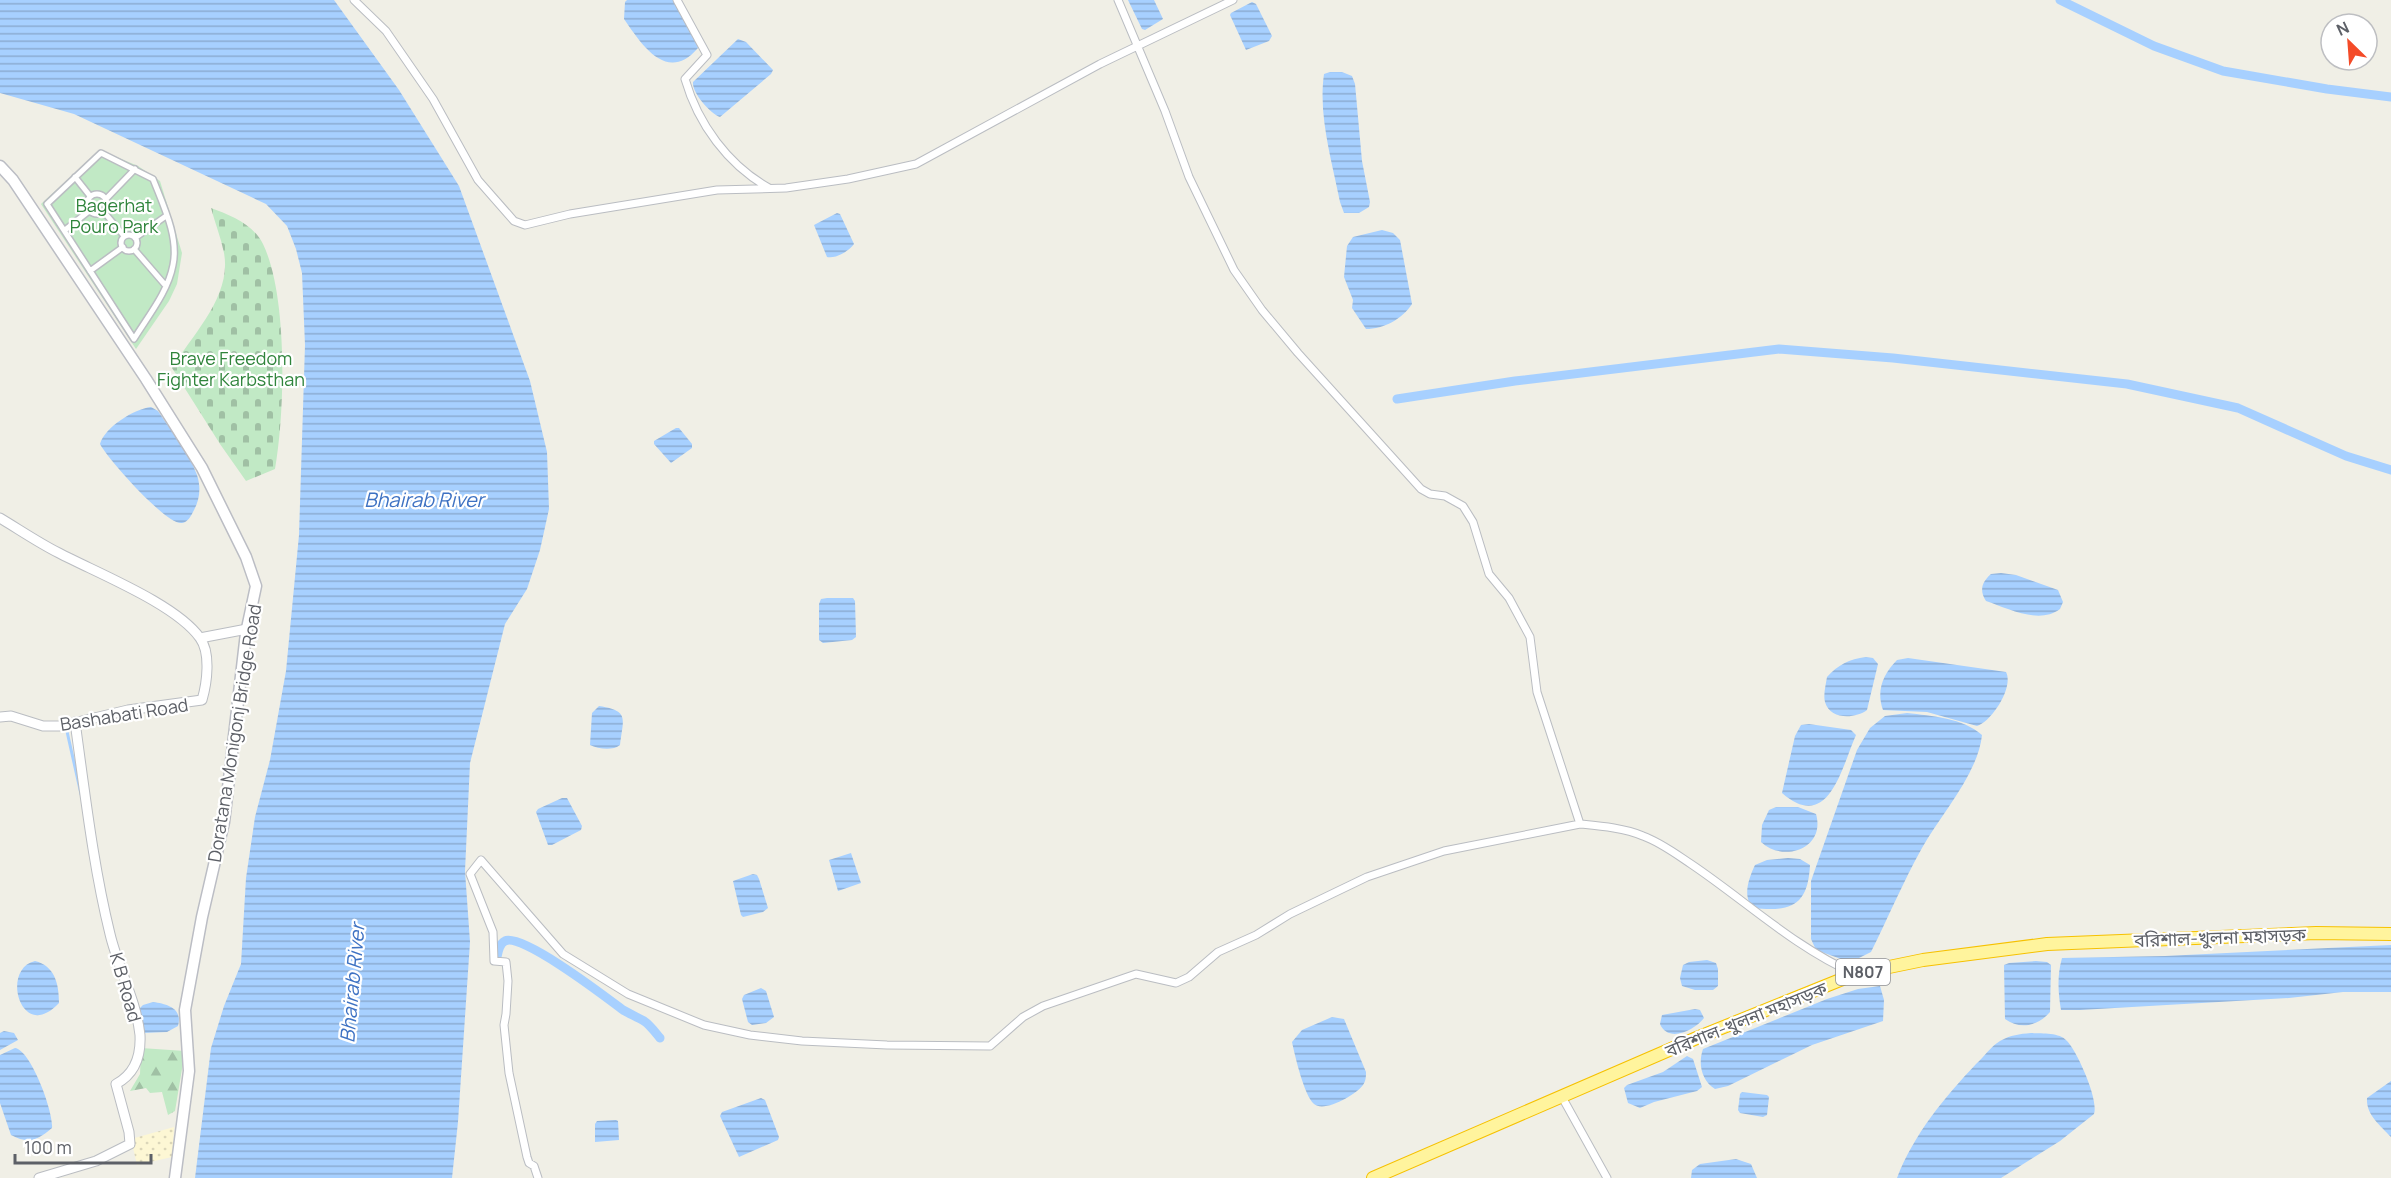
<svg xmlns="http://www.w3.org/2000/svg" width="2391" height="1178" font-family="Manrope,'Noto Sans Bengali',sans-serif">
<style>
.forest{fill:url(#forest-firs)}
.sand{fill:url(#sand-dots)}
.cemetery{fill:url(#cemetery-stones)}
.park{fill:#c1e9c5}
.water{fill:url(#water-rules)}
.lines{fill:none;stroke-linecap:round;stroke-linejoin:round}
.stream{stroke:#a7d0ff;stroke-width:3}
.canal{stroke:#a7d0ff;stroke-width:9}
.pedestrian-casing{stroke:#babdc2;stroke-width:8}
.minor-casing{stroke:#babdc2;stroke-width:9}
.tertiary-casing{stroke:#babdc2;stroke-width:11}
.secondary-casing{stroke:#bbbdc4;stroke-width:13}
.trunk-casing{stroke:#f6c100;stroke-width:14}
.pedestrian{stroke:#fff;stroke-width:5}
.minor{stroke:#fff;stroke-width:7}
.tertiary{stroke:#fff;stroke-width:9}
.secondary{stroke:#fff;stroke-width:10}
.trunk{stroke:#fff49d;stroke-width:12}
.labels{text-anchor:middle;dominant-baseline:central;stroke-width:4.5;stroke-linejoin:round;paint-order:stroke}
.shield{fill:#fff;stroke:#8e9095;stroke-width:1.5}
.shield-label{font-size:16px;font-weight:bold;fill:#5d6067}
.park-label{font-size:18px;fill:#2f843b;stroke:#fff}
.street-label{font-size:18px;fill:#5d6067;stroke:#fff}
.water-label{font-size:20px;font-style:italic;fill:#3e72c3;stroke:#fff}
</style>
<defs>
<pattern id="forest-firs" width="22" height="20" patternUnits="userSpaceOnUse" patternTransform="scale(1.5)"><rect width="22" height="20" fill="#c1e9c5"/><path d="M5 1l3.5 6h-7zM16 11l3.5 6h-7z" fill="#a0c0a4"/></pattern>
<pattern id="sand-dots" width="8" height="8" patternUnits="userSpaceOnUse" patternTransform="scale(1.5)"><rect width="8" height="8" fill="#fdf7d4"/><path d="M2 2h.1M6 6h.1" fill="none" stroke="#dbd6b9" stroke-width="1.8" stroke-linecap="round"/></pattern>
<pattern id="cemetery-stones" width="16" height="16" patternUnits="userSpaceOnUse" patternTransform="scale(1.5)"><rect width="16" height="16" fill="#c1e9c5"/><path d="M2 7V4a2 2 0 0 1 4 0v3zM10 15v-3a2 2 0 0 1 4 0v3z" fill="#a0c0a4"/></pattern>
<pattern id="water-rules" width="6" height="5" patternUnits="userSpaceOnUse" patternTransform="scale(1.5)"><rect width="6" height="5" fill="#a7d0ff"/><path d="M0 2.5h6" fill="none" stroke="#8bacd2"/></pattern>
</defs>
<rect width="100%" height="100%" fill="#f0efe6"/>
<path class="forest" d="M141,1048L185,1051L175,1111L168,1115L162,1092L150,1093L146,1088L130,1091L140,1074Z"/>
<path class="sand" d="M174,1127L172,1157L137,1165L131,1139Z"/>
<path class="cemetery" d="M211,208C230,215 253,224 263,244C288,296 285,412 275,469L246,481L220,444L172,368C193,334 232,296 224,253C221,238 215,223 211,208Z"/>
<path class="park" d="M100,150L138,166L160,181L182,253L177,284L169,301L136,349L41,204Z"/>
<path class="water" d="M0,0H334L399,90L459,186L530,381L547,452L549,509L540,550L527,589L505,624L470,763L465,871L470,942L458,1122L452,1178H195L211,1048L224,1006L241,964L246,878L255,817L270,760L286,671L299,535L305,345L302,273L296,249L287,226L266,204L74,114L0,93Z
M627,0H673L693,29L698,48C667,84 642,45 624,19L625,2Z
M1128,0H1154L1163,19L1145,30L1142,29Z
M1252,2L1256,4L1272,36L1269,41L1246,50L1230,15L1231,13Z
M738,39L746,42L773,70L771,74L720,117C710,113 692,93 693,82Z
M1330,72H1342L1352,76L1355,84L1362,161L1370,202L1369,207L1359,213H1344L1340,202C1332,161 1318,116 1324,74Z
M837,213L840,214L854,244C849,251 836,259 827,257L814,225Z
M1382,230L1393,233L1400,240L1412,304C1402,319 1384,329 1366,329L1352,308L1353,300L1344,277L1347,246L1353,237Z
M151,407L158,411C171,431 189,452 197,475C201,487 200,499 194,510C191,516 188,522 182,523C167,526 107,458 100,444C105,427 134,409 151,407Z
M676,428H679L692,444V448L671,463L654,444V441Z
M2001,573L2016,575L2058,590L2063,602L2060,609C2039,625 2007,608 1986,601C1979,590 1982,582 1991,574Z
M827,598H853L855,601L856,637L852,640L823,643L819,640V604L821,599Z
M1866,657L1873,658L1878,664L1867,710C1855,719 1830,720 1825,702C1823,695 1826,684 1827,677C1838,665 1849,659 1866,657Z
M1908,658L2006,672C2014,687 1992,721 1977,726L1927,712L1883,710C1876,691 1883,674 1897,660Z
M599,706C630,711 623,718 620,745C613,751 598,749 590,745L592,713Z
M1907,713C1932,716 1963,718 1982,735C1978,774 1941,814 1922,848C1903,882 1888,918 1871,952L1859,958L1841,959L1816,950L1811,939V881L1857,750L1870,728L1885,716Z
M1809,724L1851,730L1856,735C1842,766 1829,834 1782,793L1795,736L1801,725Z
M562,798H567L582,826L581,830L552,845H548L536,812L538,809Z
M1776,807H1798L1816,814C1826,849 1783,863 1761,842L1762,825L1769,810Z
M851,853L861,883L838,891L829,860Z
M1788,858L1800,859L1810,865C1808,906 1791,912 1753,908C1742,896 1749,878 1755,865L1767,860Z
M753,874L757,875L759,879L768,908L763,912L743,917L741,915L733,881Z
M2391,945V992H2343L2289,998L2080,1010H2061C2058,993 2057,975 2062,958L2165,956Z
M1707,960L1716,963L1718,969V986L1713,990H1695L1682,986L1680,978L1683,965L1689,962Z
M35,961C55,966 59,984 59,1003C21,1044 0,969 35,961Z
M2036,961L2047,962L2051,965L2050,1012C2038,1026 2020,1030 2005,1019L2004,965L2009,963Z
M1880,986L1884,1000L1883,1021L1812,1045L1728,1086L1715,1089C1701,1080 1698,1063 1703,1049L1827,999L1858,989Z
M761,988L766,991L774,1017L766,1023L752,1025L748,1022L742,999L744,995Z
M153,1002C167,1004 183,1008 178,1026L167,1032L142,1033L139,1009L143,1005Z
M1695,1009L1700,1010L1704,1018C1694,1031 1668,1043 1660,1024L1662,1015Z
M1332,1017L1344,1019L1366,1072C1366,1076 1366,1081 1363,1085C1356,1095 1324,1113 1314,1104C1304,1095 1295,1056 1292,1042L1302,1030Z
M4,1031L14,1033L18,1040L0,1050V1033Z
M2031,1033C2042,1034 2059,1032 2067,1041C2077,1051 2099,1100 2094,1114L2060,1141L2001,1178H1897C1914,1134 1944,1098 1976,1064C1984,1057 1991,1046 2000,1041C2011,1035 2019,1034 2031,1033Z
M15,1048C31,1050 54,1113 52,1128C37,1141 28,1144 11,1135L0,1103V1055Z
M1687,1056L1693,1059L1702,1087L1697,1091L1654,1102L1640,1108L1628,1103L1624,1088L1627,1085L1663,1072Z
M2391,1081V1137C2380,1125 2366,1115 2367,1098Z
M1742,1092L1767,1095L1769,1097L1767,1115L1763,1117L1740,1113L1738,1110L1740,1094Z
M761,1098L765,1100L779,1137L778,1140L739,1157L720,1116L722,1112Z
M616,1120L618,1121L619,1140L595,1142V1124L597,1121Z
M1736,1159L1751,1164L1757,1178H1691L1692,1170L1700,1164Z"/>
<g class="lines">
<path class="stream" d="M66,727L81,794"/>
<path class="canal" d="M2060,0L2154,46L2223,71L2327,89L2391,97
M1397,399L1515,381L1779,349L1893,358L2127,384L2238,408L2346,456L2391,470
M497,957C498,952 499,944 505,941C521,932 607,998 623,1010C630,1014 637,1017 644,1021C650,1025 655,1032 660,1038"/>
<g class="pedestrian-casing">
<path id="pedestrian" d="M101,153L153,179C163,205 179,237 173,265C168,292 148,316 134,339L47,204Z
M75,177L90,196
M87 204a10 10 0 1 1 20 0a10 10 0 1 1-20 0Z
M106,199L135,169
M104,212L124,236
M65,230L89,211
M121 243a8 8 0 1 1 16 0a8 8 0 1 1-16 0Z
M135,238L166,216
M134,249L166,286
M90,271L123,247"/>
</g>
<g class="minor-casing">
<path id="minor" d="M354,0L386,31L433,99L478,180L514,221L525,225L570,214L717,190L786,188L848,179L916,164L1100,64L1233,0
M677,0L707,55L685,79C698,124 728,165 769,188
M1118,0L1165,111L1189,177L1234,270L1262,310L1298,353L1421,489L1430,494L1445,496L1463,506L1473,522L1489,574L1509,598L1530,637L1537,692L1580,824
M1562,1097L1607,1178
M538,1178L534,1166L529,1163L527,1157L509,1073L504,1025L506,1014L508,981L506,962L494,961L493,932L470,874L481,860L563,954L628,994L704,1025L750,1035L802,1041L887,1045L990,1046L1023,1017L1043,1006L1136,974L1176,983L1189,977L1218,952L1256,935L1290,914L1367,877L1444,851L1580,824C1600,826 1624,828 1643,836C1660,842 1676,854 1691,864C1746,901 1794,947 1855,974"/>
</g>
<g class="tertiary-casing">
<path id="tertiary" d="M0,518C20,530 39,543 59,553C97,573 176,604 200,638C211,653 207,683 202,700L128,710L61,726H43L11,716L0,717
M200,638L247,629
M39,1178L96,1161L130,1144L129,1132L116,1084C135,1074 141,1056 140,1035C136,999 118,968 110,934C93,865 85,793 75,722"/>
</g>
<g class="secondary-casing">
<path id="secondary" d="M0,166L13,180L146,379L202,468L246,557L256,586L246,633L224,822L202,917L185,1010L189,1071L175,1178"/>
</g>
<g class="trunk-casing">
<path id="trunk" d="M1373,1178L1699,1037L1855,974L1923,960L2047,944L2316,933L2391,934"/>
</g>
<use href="#pedestrian" class="pedestrian"/>
<use href="#minor" class="minor"/>
<use href="#tertiary" class="tertiary"/>
<use href="#secondary" class="secondary"/>
<use href="#trunk" class="trunk"/>
</g>
<g class="labels">
<rect class="shield" x="1836" y="959" width="54" height="26" rx="4.5"/>
<g class="shield-label">
<text x="1863" y="972">N807</text>
</g>
<g class="park-label">
<text x="114" y="205">Bagerhat<tspan x="114" dy="21">Pouro Park</tspan></text>
<text x="231" y="358">Brave Freedom<tspan x="231" dy="21">Fighter Karbsthan</tspan></text>
</g>
<g class="street-label">
<text transform="translate(124 714) rotate(-9)">Bashabati Road</text>
<text transform="translate(234 733) rotate(-81)">Doratana Monigonj Bridge Road</text>
<text transform="translate(2220 937) rotate(-2)">বরিশাল-খুলনা মহাসড়ক</text>
<text transform="translate(126 987) rotate(74)">K B Road</text>
<text transform="translate(1746 1019) rotate(-22)">বরিশাল-খুলনা মহাসড়ক</text>
</g>
<g class="water-label">
<text x="424" y="499">Bhairab River</text>
<text transform="translate(352 983) rotate(-85)">Bhairab River</text>
</g>
</g>
<g transform="translate(2349 42) rotate(335)"><circle r="28" fill="#ffffff" stroke="#bebfc2" stroke-width="1.5"/>
<path d="M0-4.5L10 22L0 15L-10 22Z" fill="#f44b28"/>
<text y="-9" font-size="16" font-weight="bold" text-anchor="middle" fill="#5d6067">N</text>
</g>
<path d="M15 1154v9h136v-9" fill="none" stroke="#5d6067" stroke-width="3"/>
<text x="24" y="1154" font-size="18" fill="#5d6067" stroke="#ffffff" stroke-width="4.5" paint-order="stroke">100 m</text>
</svg>
